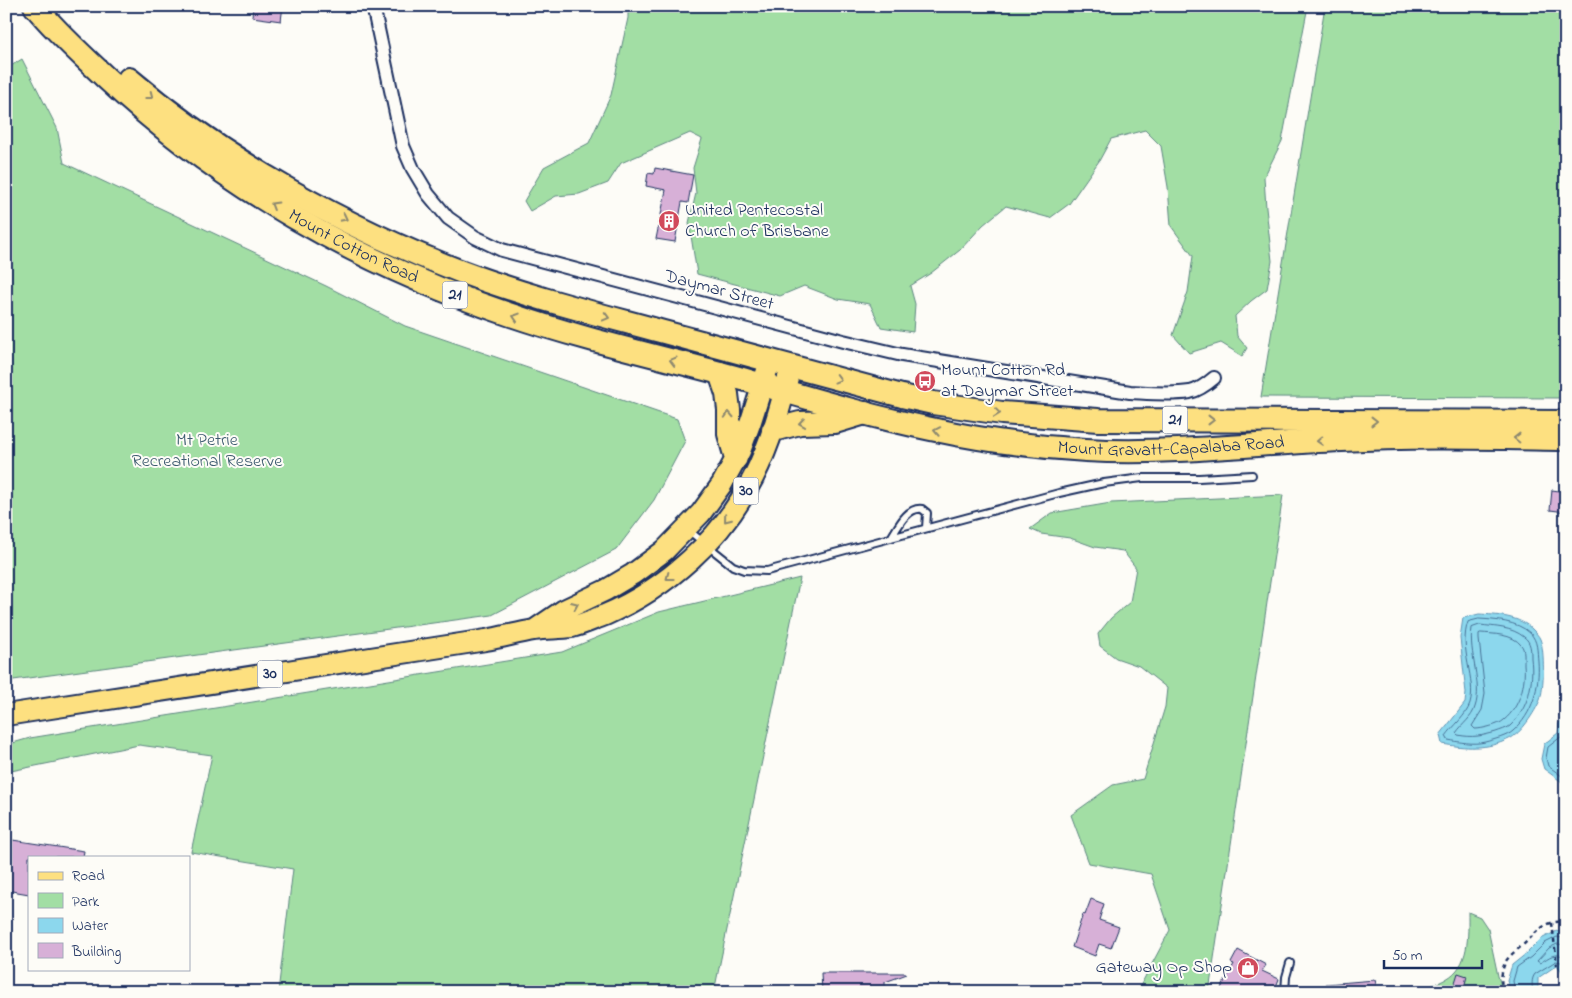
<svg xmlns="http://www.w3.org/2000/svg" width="1572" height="998" font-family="'Indie Flower',sans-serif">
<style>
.green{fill:#a2dea4;stroke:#5e8681}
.water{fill:#8cd7ed;stroke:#5f94b4}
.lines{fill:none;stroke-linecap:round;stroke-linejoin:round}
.shore{stroke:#487297;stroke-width:1}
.building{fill:#d7b0d7;stroke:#1b2f5e}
.lane-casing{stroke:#1b2f5e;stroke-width:10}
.street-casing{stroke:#1b2f5e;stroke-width:16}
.primary-casing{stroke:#1b2f5e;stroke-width:24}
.highway-casing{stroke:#1b2f5e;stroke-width:26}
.path{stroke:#1b2f5e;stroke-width:2.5;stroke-dasharray:4 4;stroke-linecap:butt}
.lane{stroke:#fdfcf7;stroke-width:6}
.street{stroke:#fdfcf7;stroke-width:12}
.primary{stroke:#fde080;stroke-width:20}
.highway{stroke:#fde080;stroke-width:22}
.oneway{stroke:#8c886f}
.labels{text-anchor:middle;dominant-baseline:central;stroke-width:4;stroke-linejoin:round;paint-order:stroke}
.shield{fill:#fdfcf7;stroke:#5f6c8c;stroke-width:1}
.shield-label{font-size:16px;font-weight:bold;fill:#1b2f5e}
.poi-label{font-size:18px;fill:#1b2f5e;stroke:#fdfcf7;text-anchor:start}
.street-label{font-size:18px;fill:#1b2f5e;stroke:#fdfcf7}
.park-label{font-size:18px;fill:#3d5b70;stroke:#fdfcf7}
</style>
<rect width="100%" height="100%" fill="#fdfcf7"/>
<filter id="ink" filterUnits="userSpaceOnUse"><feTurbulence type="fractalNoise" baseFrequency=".02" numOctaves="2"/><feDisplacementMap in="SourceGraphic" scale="10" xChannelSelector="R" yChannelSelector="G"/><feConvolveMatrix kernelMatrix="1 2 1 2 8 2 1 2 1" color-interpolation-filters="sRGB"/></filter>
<g filter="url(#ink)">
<path class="green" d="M628,6H1308L1282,141L1264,177L1266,208L1272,261L1267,289L1251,301L1235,316L1237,336L1247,348L1242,356L1221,343L1189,353L1173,335L1188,292L1193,256L1171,226L1168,187L1161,146L1145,130L1111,139L1099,161L1069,204L1050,218L1006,206L983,225L960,250L931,273L910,286L915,304L913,332L881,327L870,304L838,299L804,286L780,296L697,274L689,223L696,193L693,168L702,139L690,133L621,163L608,183L579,194L556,196L530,211L524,201L544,167L589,143L611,95L628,18Z
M1325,6H1566V398L1261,397Z
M22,59L57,128L64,163L326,286L405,326L677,419L685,441L654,500L616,550L492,615L6,681V69Z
M1283,495L1209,992H1137L1170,930L1151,874L1089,863L1071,815L1113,785L1143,779L1165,707L1167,688L1139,666L1116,658L1100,646L1098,634L1111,618L1130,602L1136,568L1123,551L1095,547L1070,538L1041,534L1030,529L1052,513L1111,503Z
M800,578L714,992H278L293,869L191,852L212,755L139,745L6,772V745L30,738L562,652L659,612Z
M1468,912L1480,917L1488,929L1498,976L1503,992H1422C1428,985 1438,984 1446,979C1470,966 1468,935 1468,912Z"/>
<path class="water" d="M1479,614C1497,615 1520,616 1533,630C1535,632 1539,636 1540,639C1545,650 1544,689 1540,700C1535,712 1521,734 1509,739C1487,750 1465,748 1442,744L1440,735L1465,703L1466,693L1460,638L1463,618Z
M1566,717V785L1544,769L1541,759L1544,744L1558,733L1559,723Z
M1557,931L1566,934V977L1557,965L1538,978V992H1511L1507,981L1512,965L1527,953L1541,939Z"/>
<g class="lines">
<path class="shore" d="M1479,619C1495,620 1517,621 1530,633C1538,641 1537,651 1538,661C1540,686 1533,714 1513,731C1508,736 1493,740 1485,742C1473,745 1460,742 1448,740L1446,736C1453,726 1466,716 1470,704C1477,680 1458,648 1468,622Z
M1480,625C1495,627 1512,627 1524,637C1531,642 1531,650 1531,658C1534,682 1529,708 1510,726C1506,729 1501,730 1496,732C1482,736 1472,738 1458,735L1456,733C1462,724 1472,718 1475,707C1483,685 1468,652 1472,628Z
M1481,633C1493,634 1513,634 1521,645C1525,649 1524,658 1524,664C1526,683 1520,707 1504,720C1499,725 1482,729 1475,729L1472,726L1482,710L1485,694L1479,639V634Z
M1566,724L1564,726L1562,736L1548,747L1546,758L1548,766L1566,779
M1566,945L1557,944L1549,948L1537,961L1540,963C1549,957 1556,951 1566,958
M1515,992L1513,981L1517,967L1531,957L1545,943L1557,937L1566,939
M1533,992C1532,986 1531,979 1535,974L1556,961L1561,962L1566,968"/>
</g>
<path class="building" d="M253,6H283L281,21L252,17Z
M655,168L693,175L688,203L682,202L675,242L656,239L666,190L646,186L648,173L654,174Z
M1552,490L1566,492V512L1550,510Z
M6,839L84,851L83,857H29V894L6,890Z
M1091,899L1104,904L1099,920L1119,927L1111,948L1099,944L1095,956L1072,947L1083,914L1085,915Z
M1238,950L1266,965L1262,971L1279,979L1274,992H1219L1234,964L1231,963Z
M821,973H906L907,974L885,982V992H822Z
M1458,973L1467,976L1463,992H1452Z
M1375,980L1378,992H1327L1326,984Z"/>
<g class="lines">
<g class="lane-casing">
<path id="lane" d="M688,530L733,566L744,570L767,571L1059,493L1104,483L1142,478H1199L1252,475
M891,538C898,527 907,507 922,509L927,513L926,528
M1285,992L1286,977L1290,963"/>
</g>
<g class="street-casing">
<path id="street" d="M373,6L403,146L413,169L428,194L448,218L475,237L502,250L843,341L902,355L1130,392C1150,393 1171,395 1190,392C1199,390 1207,384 1214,378"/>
</g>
<g class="primary-casing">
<path id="primary" d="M536,629L564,610L606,590L633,574L664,551L701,513L722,484L740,451L751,421L770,361
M6,715L486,640C502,637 518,633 534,630C547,628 560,629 572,627C583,624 594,619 605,615C667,588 722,539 753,478C771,443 781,405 791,366"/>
</g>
<g class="highway-casing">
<g id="highway">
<path id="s1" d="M35,6C56,32 81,54 105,77C219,184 359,264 508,314C584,340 662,357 739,378C802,396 867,416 931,429C982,440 1034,447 1086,450C1172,455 1257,443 1342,440C1417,436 1491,438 1566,439"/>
<path d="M129,79C224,160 346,228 462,272C526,296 594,313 660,331C741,353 821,374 902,396L933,403L1002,413L1098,420L1566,422"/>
<path d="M720,373L727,394L729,410V434L736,458"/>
<path d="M773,430L800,423L835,422L865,413"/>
</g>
</g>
<path class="path" d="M6,7V6
M1552,923L1557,965
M1503,992C1500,982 1501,970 1506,961C1510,955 1517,950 1523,945C1535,934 1547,917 1566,923"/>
<use href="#lane" class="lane"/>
<use href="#street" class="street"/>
<use href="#primary" class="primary"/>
<use href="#highway" class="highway"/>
</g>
<defs><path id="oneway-chevron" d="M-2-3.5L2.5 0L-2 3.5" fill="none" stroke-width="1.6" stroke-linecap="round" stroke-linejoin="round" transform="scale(1.25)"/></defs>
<g class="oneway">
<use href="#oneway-chevron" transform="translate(150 96) rotate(38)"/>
<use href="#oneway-chevron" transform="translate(274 205) rotate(-149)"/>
<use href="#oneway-chevron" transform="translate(344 218) rotate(27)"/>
<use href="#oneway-chevron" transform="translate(516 317) rotate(-162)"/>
<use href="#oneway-chevron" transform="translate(606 317) rotate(15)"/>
<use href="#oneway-chevron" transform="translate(673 361) rotate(-165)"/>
<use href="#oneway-chevron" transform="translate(838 379) rotate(15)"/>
<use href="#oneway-chevron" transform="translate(997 413) rotate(7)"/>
<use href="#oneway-chevron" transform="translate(729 415) rotate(-93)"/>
<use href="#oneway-chevron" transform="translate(1211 420)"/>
<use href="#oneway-chevron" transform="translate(1374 421)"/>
<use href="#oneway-chevron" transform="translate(802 423) rotate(172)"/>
<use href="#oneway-chevron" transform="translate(937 431) rotate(-169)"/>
<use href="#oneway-chevron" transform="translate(1517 438) rotate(-179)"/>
<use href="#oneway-chevron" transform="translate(1320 441) rotate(177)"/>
<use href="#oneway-chevron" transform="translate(727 519) rotate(129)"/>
<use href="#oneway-chevron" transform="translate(669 577) rotate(143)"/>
<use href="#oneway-chevron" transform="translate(575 605) rotate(-24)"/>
</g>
</g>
<defs>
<g id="building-disc" transform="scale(1.125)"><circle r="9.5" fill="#d1495b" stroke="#fdfcf7"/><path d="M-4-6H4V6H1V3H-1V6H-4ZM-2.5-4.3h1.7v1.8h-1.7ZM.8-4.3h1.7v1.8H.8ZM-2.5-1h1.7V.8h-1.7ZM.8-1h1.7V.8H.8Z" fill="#fff"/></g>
<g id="bus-disc" transform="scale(1.125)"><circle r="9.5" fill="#d1495b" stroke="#fdfcf7"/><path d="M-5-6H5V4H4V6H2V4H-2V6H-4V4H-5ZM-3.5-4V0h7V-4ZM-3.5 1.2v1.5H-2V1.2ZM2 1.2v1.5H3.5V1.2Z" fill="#fff"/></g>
<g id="shop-disc" transform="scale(1.125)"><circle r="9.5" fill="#d1495b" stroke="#fdfcf7"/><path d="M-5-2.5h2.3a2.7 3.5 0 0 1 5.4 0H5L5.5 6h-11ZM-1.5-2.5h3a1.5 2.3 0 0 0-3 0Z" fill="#fff"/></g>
</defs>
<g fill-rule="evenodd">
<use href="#building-disc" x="669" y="221"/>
<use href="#bus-disc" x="925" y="381"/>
<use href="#shop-disc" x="1248" y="968"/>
</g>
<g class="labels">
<g class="shield">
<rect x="442.5" y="281.5" width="25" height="27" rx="4"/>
<rect x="1162.5" y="406.5" width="25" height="27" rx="4"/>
<rect x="733.5" y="477.5" width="25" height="27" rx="4"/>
<rect x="257.5" y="660.5" width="25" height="27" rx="4"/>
</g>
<g class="shield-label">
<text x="455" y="295">21</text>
<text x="1175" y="420">21</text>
<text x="746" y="491">30</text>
<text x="270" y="674">30</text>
</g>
<g class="poi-label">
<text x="685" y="211">United Pentecostal<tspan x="685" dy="21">Church of Brisbane</tspan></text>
<text x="941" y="371">Mount Cotton Rd<tspan x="941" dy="21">at Daymar Street</tspan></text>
<text x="1232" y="968" text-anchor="end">Gateway Op Shop</text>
</g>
<g class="street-label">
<text stroke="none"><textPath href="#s1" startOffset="402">Mount Cotton Road</textPath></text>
<text transform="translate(719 291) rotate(15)">Daymar Street</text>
<text stroke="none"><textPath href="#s1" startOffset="1251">Mount Gravatt-Capalaba Road</textPath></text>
</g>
<g class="park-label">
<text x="207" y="441">Mt Petrie<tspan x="207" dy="21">Recreational Reserve</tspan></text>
</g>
</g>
<rect width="1572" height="998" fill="none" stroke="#fdfcf7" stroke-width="25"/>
<rect x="12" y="12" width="1547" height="973" fill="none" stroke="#1b2f5e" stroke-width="2" filter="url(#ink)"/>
<rect x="28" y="856" width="162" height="115" fill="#fdfcf7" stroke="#a3aaba"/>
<rect x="38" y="872" width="25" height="8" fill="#fde080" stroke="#a3aaba"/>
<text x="72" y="880" font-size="15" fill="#1b2f5e">Road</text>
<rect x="38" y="893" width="25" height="15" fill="#a2dea4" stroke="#a3aaba"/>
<text x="72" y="906" font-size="15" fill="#1b2f5e">Park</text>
<rect x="38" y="918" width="25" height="15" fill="#8cd7ed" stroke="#a3aaba"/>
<text x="72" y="930" font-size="15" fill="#1b2f5e">Water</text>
<rect x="38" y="943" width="25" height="15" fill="#d7b0d7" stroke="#a3aaba"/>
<text x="72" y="956" font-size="15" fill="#1b2f5e">Building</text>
<path d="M1384 960v8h98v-8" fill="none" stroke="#1b2f5e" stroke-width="2.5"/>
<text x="1392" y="960" font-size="15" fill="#1b2f5e" stroke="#fdfcf7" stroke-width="4" paint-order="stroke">50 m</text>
</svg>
